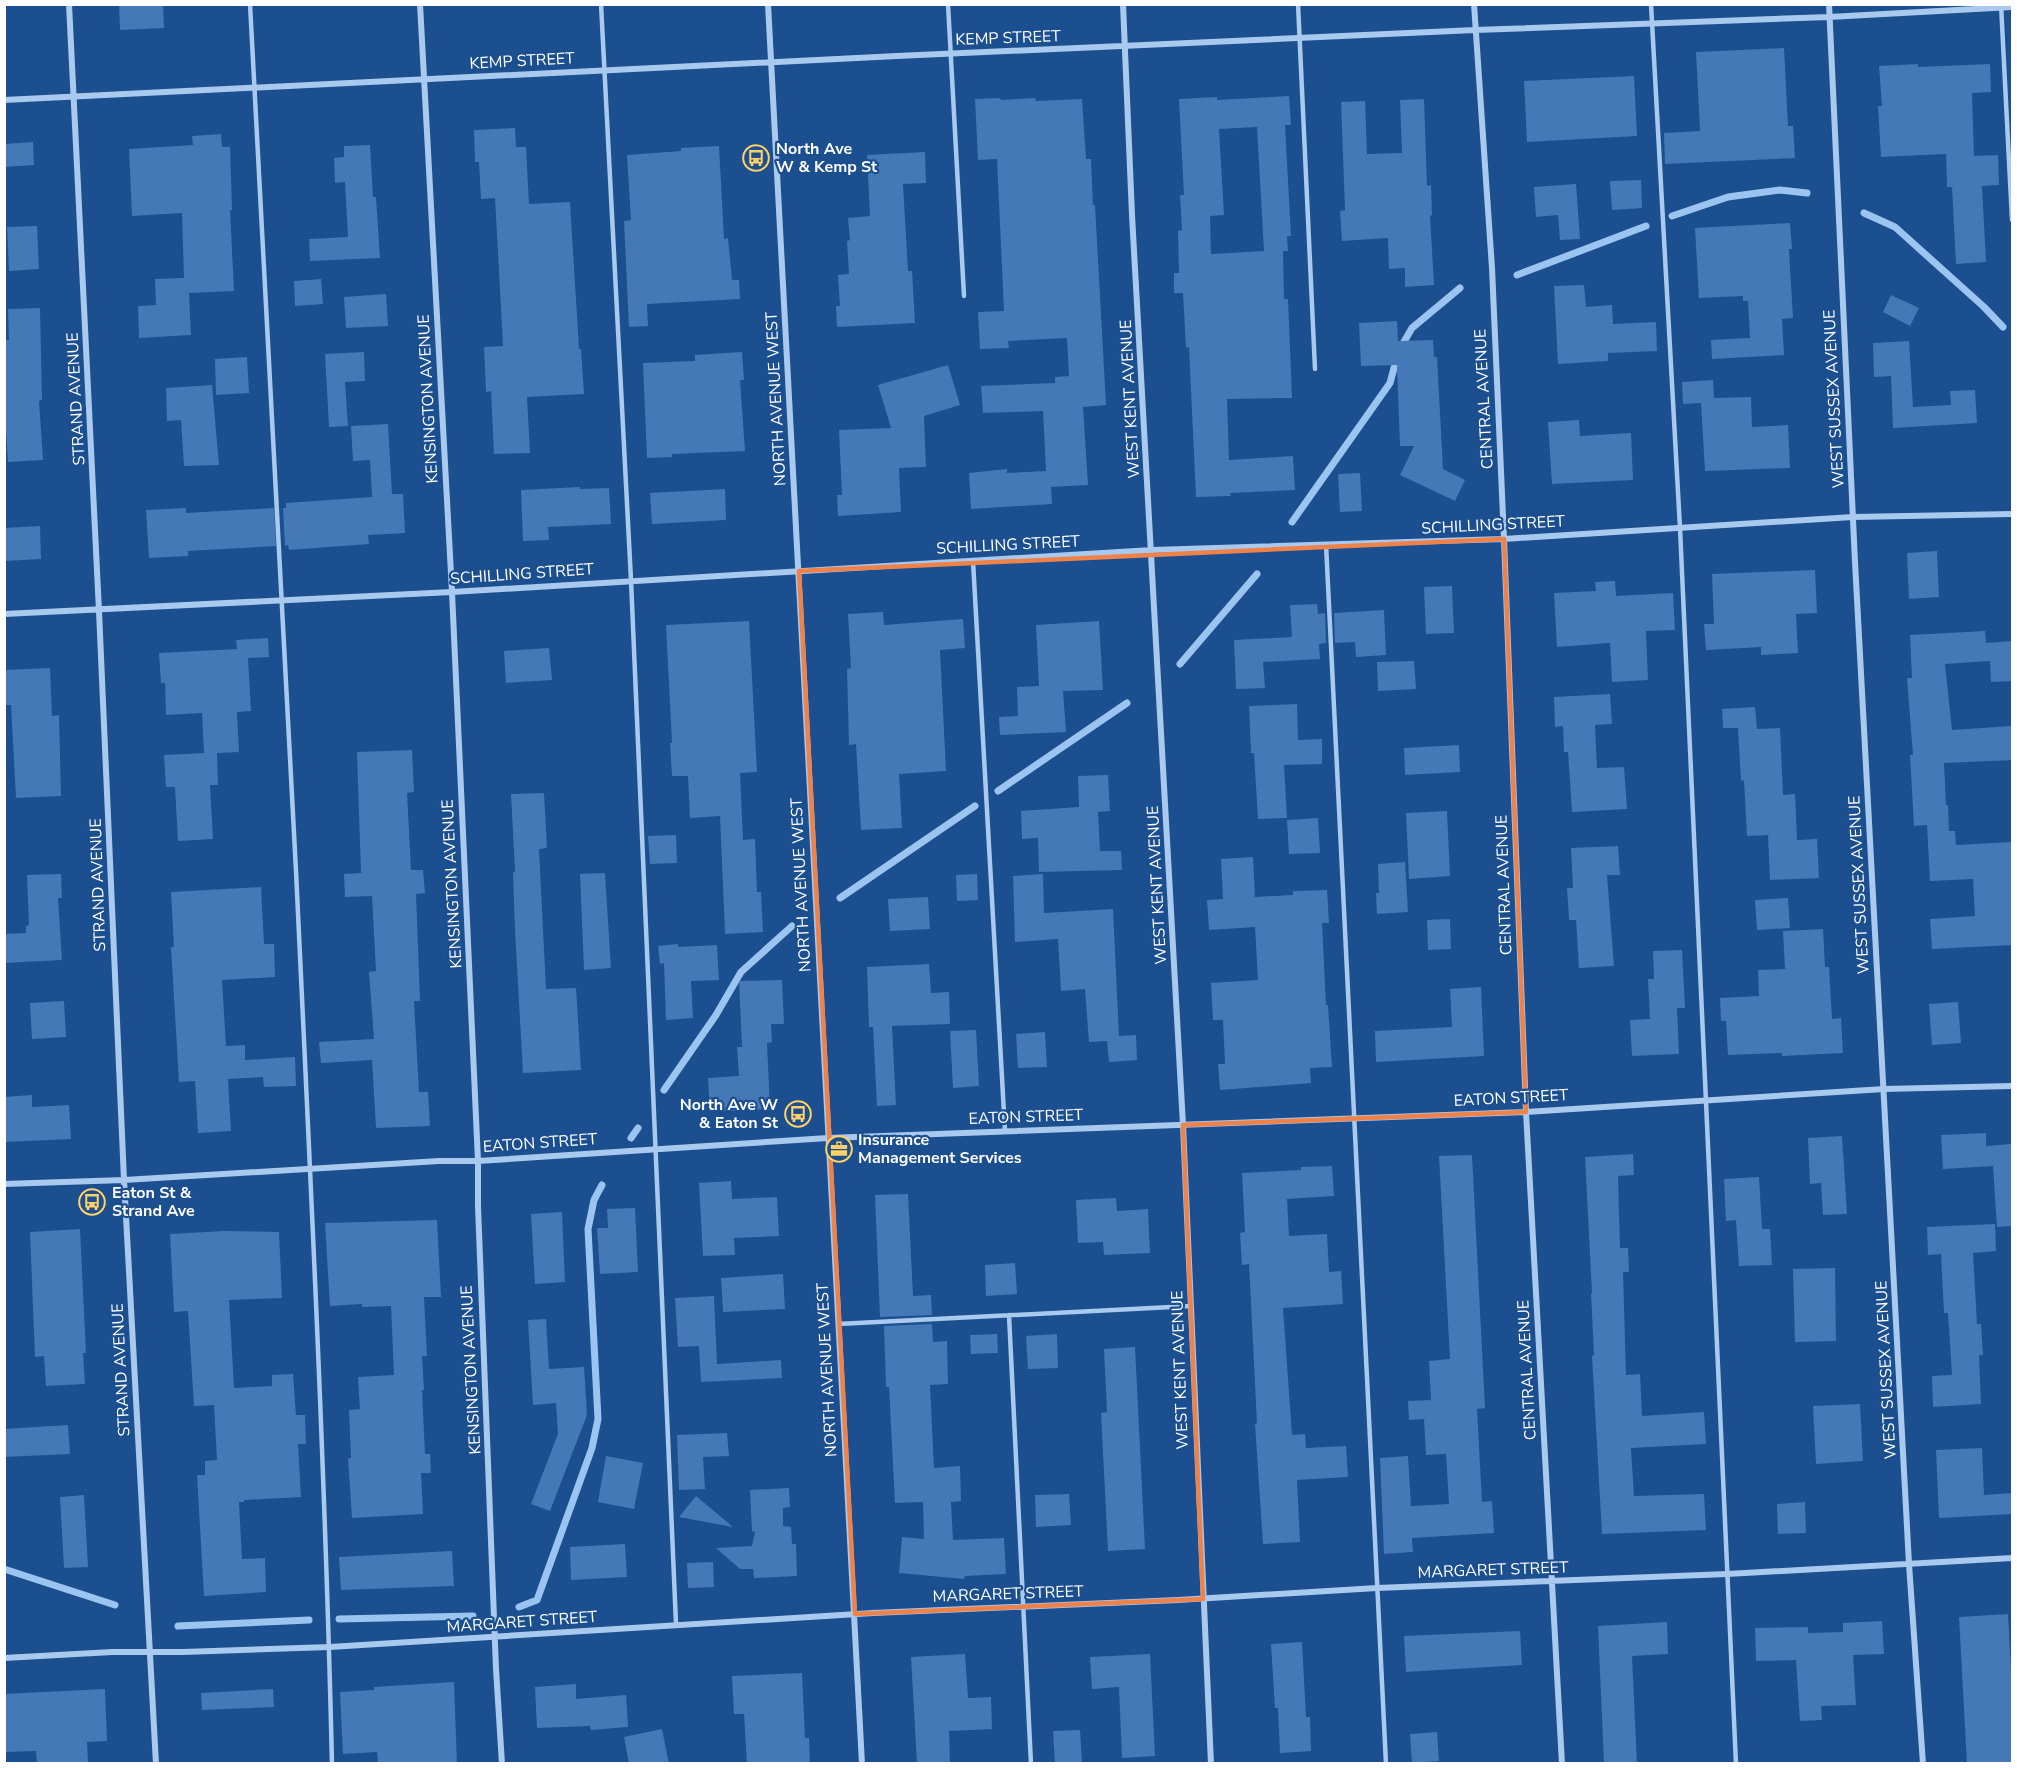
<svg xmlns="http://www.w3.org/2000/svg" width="2017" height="1768" font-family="'Nunito Sans',sans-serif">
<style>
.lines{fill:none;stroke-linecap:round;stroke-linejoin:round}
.stream{stroke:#9cc4f0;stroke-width:7}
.building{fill:#4478b7;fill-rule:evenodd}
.lane{stroke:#a9c9ee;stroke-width:4.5}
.street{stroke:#a9c9ee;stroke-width:6}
.marked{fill:none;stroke:#ee8249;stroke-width:4.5;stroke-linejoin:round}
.labels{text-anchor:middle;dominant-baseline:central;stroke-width:4.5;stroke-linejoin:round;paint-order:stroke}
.street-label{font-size:16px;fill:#fff;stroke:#1b4f8f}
.poi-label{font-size:16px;font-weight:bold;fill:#fff;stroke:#1b4f8f;text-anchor:start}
</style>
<rect width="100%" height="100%" fill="#1b4f8f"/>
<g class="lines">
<path class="stream" d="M1864,213L1895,227L1984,307L2003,327
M1672,216L1728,197L1780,190L1807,193
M1517,275L1646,226
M1401,347L1412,328L1460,288
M1292,522L1390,383L1397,357
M1180,664L1257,574
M998,791L1127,703
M840,898L975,806
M664,1090L716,1015L741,972L792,926
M631,1138L638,1128
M4,1569L115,1605
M519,1607L537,1600L592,1448L598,1419L588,1229L594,1200L602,1185
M339,1619L473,1616
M178,1626L309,1620"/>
</g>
<path class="building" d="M119,4H163L164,28L120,30Z
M1784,48L1788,126H1793L1795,158L1665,164L1664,133L1700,131L1696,52Z
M1918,64V67L1990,64L1991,92L1972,93L1974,156L1998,155L1999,185L1982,186L1986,262L1956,264L1952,187H1947L1946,154L1881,157L1878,106H1882L1879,66Z
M1634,76L1637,136L1527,142L1524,81Z
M1289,96L1291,125H1285L1291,236H1287L1288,251H1283L1284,299H1288L1292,398L1227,399L1229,460L1293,456L1295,490L1230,493L1231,496L1196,497L1189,347L1186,348L1183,293H1174V273H1179L1178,231L1182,230L1180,195H1184L1179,99L1217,97V100ZM1257,127L1264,251L1211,254L1210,216L1224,215L1219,129Z
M1000,98L1001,100L1035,98L1036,101L1082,99L1086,159H1091L1093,205H1095L1106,405L1083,407L1088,485L1051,487L1052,504L971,509L969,473L1007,469V473L1046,471L1043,411L983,413L981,386L1055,383V377L1069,376L1067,338L1008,341L1009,348L980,349L978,312L1004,311L997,159L978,160L975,99Z
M1424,99L1427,186L1431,185L1432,215L1430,216L1434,285L1405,287V268L1389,269L1388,238L1342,241L1340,211L1345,210L1341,102L1365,101L1367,154L1402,153L1400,100Z
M515,128L516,147H526L529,204L570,202L579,349H581L584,394L527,397L530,453L494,454L491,391L486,392L484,347L503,346L495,198L481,199L479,162H475L474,130Z
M221,134L222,147H230L232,210H230L234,291L189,293L191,335L139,338L138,306L156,305L155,279L184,278L182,213L132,216L129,149L193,145L192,136Z
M33,142L34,165L4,167V144Z
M370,145L373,197H376L380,258L310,261L309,239L348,237L345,182L335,183L334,158L344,157V146Z
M719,146L724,239L728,238L732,280H739L740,299L647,304L648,326L629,327L624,221L631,220L627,155L681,151V148Z
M925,152L926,183L903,184L908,271H912L915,323L837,327L836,306H840L838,275L849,274L847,241L850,240L848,218L870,216L867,155Z
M1641,180L1642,208L1612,210L1610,181Z
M1576,184L1580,239L1560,240L1558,215L1536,217L1534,187Z
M1790,223L1792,249H1789L1793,318L1782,319L1784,355L1712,359L1711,340L1750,338L1748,301H1743V296L1699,298L1695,228Z
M37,226L39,269L9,271L7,227Z
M321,279L323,304L295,306L294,281Z
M1584,285L1586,307L1612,305L1613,324L1656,322L1657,351L1608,353V361L1558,364L1554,286Z
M386,294L388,326L346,328L344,297Z
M1891,295L1919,308L1910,326L1883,312Z
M40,308L42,400L39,401L43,460L8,462L4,401V340H9L8,309Z
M1397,321L1398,341L1433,340L1434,357H1437L1443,469L1465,480L1455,501L1400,475L1414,446H1400L1397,365L1361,366L1359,323Z
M1909,341L1913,407L1951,405L1950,391L1975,390L1977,423L1893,428L1891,376L1874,377L1873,343Z
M364,352L365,381L345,382L348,426L329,427L325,354Z
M742,352L744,380H740L745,451L672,454V457L647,458L643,363L695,361V355Z
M247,357L249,393L216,395L215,359Z
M948,365L960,405L924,416L926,467L899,468L901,512L838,516L837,495H842L839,430L891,428L878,385Z
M1713,380L1714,398L1751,397L1752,427L1788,425L1790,468L1705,471L1701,403L1683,404L1682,382Z
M212,385L219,465L184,466L181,420L167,421L166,388Z
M1579,420L1580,436L1631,433L1633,480L1552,484L1548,422Z
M388,424L392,494H403L405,533L368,535L369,544L289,550L288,545L285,546L283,508H286V503L372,497L370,460L353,461L351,426Z
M1360,473L1362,511L1340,512L1338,474Z
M580,487V489L609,488L611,524L548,527L549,540L523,541L521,490Z
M725,489L726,520L652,524L650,493Z
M186,508V513L274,508L276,546L188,551V556L149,558L146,510Z
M40,526L41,559L4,561V528Z
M1937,551L1939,597L1909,599L1907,553Z
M1815,570L1817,613L1796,614L1798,653L1761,655V647L1706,650L1704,624H1714L1712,574Z
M1615,581L1616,596L1673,593L1675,630L1646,631L1648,680L1612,682L1610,643L1557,647L1554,593L1596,591L1595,582Z
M1452,586L1454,633L1426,634L1424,587Z
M1317,604L1318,614L1325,613L1326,643L1319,644L1320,659L1263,662L1265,688L1236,689L1234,640L1292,637L1290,605Z
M1384,610L1386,655L1356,657L1355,642L1335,643L1334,613Z
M883,612L884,625L963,619L965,648L940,650L946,771L899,774L902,828L861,830L856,744L849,745L847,669L851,668L848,614Z
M749,621L757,772L740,773L743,840L755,839L757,892H761L763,932L725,934L720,816L690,818L688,776H672L670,743H672L666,625Z
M1099,621L1103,690L1063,691L1066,732L1000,735L999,717L1018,716L1017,687L1039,686L1036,625Z
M1985,631L1986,643L2013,641V681L1991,682L1990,661L1945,664L1952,730L2011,726L2013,760L1944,763L1946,805H1948L1949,831H1955L1956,845L2013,842V945L1932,949L1930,919L1975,916L1973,879L1930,881L1927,825L1914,826L1910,755H1913L1907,678H1912L1910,635Z
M268,638L269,657L248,658L251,711L237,712L239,752L217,753L218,785H210L213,839L178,841L175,787H166L164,755L204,753L202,713L166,715L165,683H161L159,653L237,649L236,640Z
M549,648L552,680L506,683L504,651Z
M1414,661L1416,689L1378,691L1377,662Z
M50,668L52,716L59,715L61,796L16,798L11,705H4V670Z
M1610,694L1612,724L1595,725L1597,768L1624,767L1627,809L1572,812L1568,752H1564L1563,726L1555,727L1554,697Z
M1297,704L1298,740L1322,739V764L1284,765L1287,818L1258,819L1254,753H1251L1249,706Z
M1755,707L1757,729L1780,728L1783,795L1795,794L1797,840L1817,839L1819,878L1770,880L1768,835L1747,836L1744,780L1741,781L1738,728H1723L1722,709Z
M1459,745L1460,772L1405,775L1404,748Z
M412,750L414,792L407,793L411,870H423L425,893L416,894L420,1001H414L419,1092H428L430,1126L376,1128L372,1060L321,1063L319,1042L374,1039L369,972L376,971L372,896L345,897L344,874L361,873L357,752Z
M1108,775L1110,811L1098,812L1100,851H1121L1122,870L1039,872L1038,838L1022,839L1021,811L1079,807L1078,776Z
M544,793L547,848L539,849L546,989L576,988L581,1070L523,1073L515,931L513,872H515L511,794Z
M1447,811L1450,876L1409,879L1406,813Z
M1318,818L1320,853L1289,854L1287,820Z
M676,835L677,863L650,864L648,836Z
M1618,846L1620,875H1607L1614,966L1579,968L1576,920H1569L1567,888H1573L1571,848Z
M1253,857L1255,897L1293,895V891L1327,890L1329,923H1322L1326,1005H1328L1332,1067L1310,1068L1311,1083L1220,1090L1218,1064H1225L1223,1020H1213L1211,983L1258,980L1255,927L1209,930L1207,900L1223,899L1221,859Z
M1405,862L1408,912L1377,914L1376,893H1379L1378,864Z
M605,873L611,968L584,970L580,874Z
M61,874L62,898H58L62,960L4,963V934L26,933V926L29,925L27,875Z
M977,874L978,900L957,901L956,875Z
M1043,874L1044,913L1113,909L1119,1036L1136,1035L1137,1060L1109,1062L1107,1041L1089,1042L1085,989L1061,991L1058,939L1015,942L1013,876Z
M261,887L264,944H274L275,977L222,980L226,1046L245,1045V1060L295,1057L296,1086L264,1087L263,1077L228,1079L231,1131L198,1133L195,1081L179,1082L171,947H174L171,892Z
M928,897L930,929L890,931L888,899Z
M1788,898L1790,928L1757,930L1755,900Z
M1450,919L1451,949L1428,950L1427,920Z
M1823,929L1825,967H1829L1832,1019L1841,1018L1843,1053L1782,1056V1053L1728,1055L1726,1021H1721L1720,998L1759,996L1758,970L1785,969L1783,931Z
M678,944V947L717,945L719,980L691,981L693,1018L666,1020L664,963L660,964L658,946Z
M1682,950L1685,1008H1677L1679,1054L1632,1056L1630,1020L1650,1019L1648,979H1654L1653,951Z
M929,964L931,993L949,992L950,1024L892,1026L896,1105L877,1106L873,1027H869L867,967Z
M782,980L784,1024H771L772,1042L767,1043L770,1109L710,1112L708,1078L739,1076L737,1047H742L739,981Z
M1481,987L1484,1056L1376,1062L1375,1031L1452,1027L1450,989Z
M64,1001L66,1037L32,1039L30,1003Z
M1958,1002L1961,1043L1932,1045L1929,1004Z
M976,1030L979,1086L953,1088L950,1031Z
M1045,1032L1047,1067L1018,1068L1016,1034Z
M32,1095V1107L69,1105L71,1139L4,1142V1097Z
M1986,1133V1146L2011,1144L2013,1226L1997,1227L1993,1166L1943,1169L1941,1135Z
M1842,1136L1847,1214L1823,1215L1821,1183L1810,1184L1808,1138Z
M1633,1154L1634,1175L1618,1176L1620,1248H1628L1629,1272H1623L1626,1375L1640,1374L1642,1416L1704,1412L1706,1444L1631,1448L1634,1496L1704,1494L1706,1530L1602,1534L1592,1356L1594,1355L1591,1293H1592L1585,1157Z
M1472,1155L1485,1408L1477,1409L1482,1502L1492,1501L1494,1533L1412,1538L1413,1552L1384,1554L1380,1458L1408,1456L1411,1506L1449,1504L1446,1454L1426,1455L1424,1419L1409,1420L1408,1401L1431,1400L1429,1361L1450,1359L1439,1156Z
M1332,1166L1334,1196L1287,1199L1289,1236L1327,1234L1329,1272L1341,1271L1343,1304L1283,1308L1292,1435L1305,1434L1306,1448L1346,1446L1348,1477L1297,1480L1300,1542L1263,1544L1255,1424L1257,1423L1249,1264L1242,1265L1240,1233L1245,1232L1242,1173L1301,1170V1167Z
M1759,1177L1762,1229H1770L1772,1265L1739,1266L1736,1220L1726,1221L1724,1179Z
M731,1181L732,1199L777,1197L779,1236L734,1238L735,1255L703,1256L699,1183Z
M908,1194L913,1296L931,1295L932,1315L880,1317L875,1195Z
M1116,1198L1117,1211L1148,1209L1150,1253L1104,1255L1103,1242L1078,1243L1076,1200Z
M635,1208L638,1272L600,1274L597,1228H608L607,1209Z
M562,1212L565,1282L535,1284L531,1214Z
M437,1220L441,1297H424L427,1356H422L424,1390H422L425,1454H430L431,1473H421L423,1514L352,1518L348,1458H351L349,1410L360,1409L358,1377L394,1375L391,1306L362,1307V1304L330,1306L325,1223Z
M1995,1224L1996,1251L1973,1253L1977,1324H1981L1983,1355H1979L1981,1404L1933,1407L1932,1376L1952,1375L1948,1313H1944L1941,1254L1928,1255L1927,1227Z
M80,1229L86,1353H83L85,1384L46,1386L44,1356L35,1357L30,1232Z
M224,1231L279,1232L282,1298L229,1300L234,1388L272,1386V1375L293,1374L296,1415H305L306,1444H298L301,1497L244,1500V1502H239L242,1559L265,1558L266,1592L204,1596L197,1475H205V1461L217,1460L214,1405L194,1406L188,1311L174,1312L170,1234Z
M1015,1263L1017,1294L986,1296L985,1265Z
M1835,1268L1836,1341L1795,1342L1793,1269Z
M783,1274L785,1309L723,1312L721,1278Z
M714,1296L717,1364L781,1360L782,1378L701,1382L699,1346L678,1347L675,1298Z
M546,1319L549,1369L584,1367L587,1415L550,1511L531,1504L558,1434L556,1403L533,1405L528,1320Z
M932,1324L933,1342L947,1341L948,1384L930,1385L934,1468L960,1466L961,1501L951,1502L953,1540L1004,1538L1006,1574L965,1576L964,1579L899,1573L902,1537L924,1539L923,1502L895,1503L889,1387H886L884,1326Z
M997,1334L998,1353L971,1354L970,1335Z
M1057,1334L1058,1368L1028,1369L1026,1336Z
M1135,1347L1145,1549L1108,1551L1101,1413L1107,1412L1104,1349Z
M1860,1404L1863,1461L1816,1464L1813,1406Z
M68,1425L70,1454L4,1457V1429Z
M727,1433L729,1456L703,1457L705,1489L679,1490L677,1435Z
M1982,1448L1984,1495L2013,1493V1514L1939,1518L1936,1450Z
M606,1456L643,1463L634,1509L598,1502Z
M789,1488L790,1507L783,1508V1526L791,1527L792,1544H796L797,1576L754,1578L753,1569H740L716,1548L752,1546L755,1532L752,1531L750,1490Z
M1069,1494L1071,1525L1036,1527L1035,1495Z
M84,1495L88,1567L64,1568L60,1497Z
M696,1496L733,1527L679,1517Z
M1805,1502L1806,1533L1778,1534L1777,1504Z
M625,1544L627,1577L571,1580L570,1547Z
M452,1551L454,1586L341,1590L339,1557Z
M713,1562L714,1587L688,1588L687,1563Z
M2008,1614L2013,1708V1764H1967L1959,1617Z
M1882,1621L1884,1654L1853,1655L1856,1705L1821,1706L1822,1720L1800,1721L1796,1660L1756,1661L1755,1628L1808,1627V1633L1843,1632V1623Z
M1667,1622L1668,1654L1632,1656L1637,1764H1604L1598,1626Z
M1520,1631L1522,1665L1406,1672L1404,1636Z
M1302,1642L1306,1717H1310L1311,1751L1280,1753L1278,1708H1275L1271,1644Z
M965,1654L968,1698L991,1697L992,1729L949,1731L950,1764H917L911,1657Z
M1150,1654L1155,1756L1122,1758L1119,1687L1092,1689L1090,1657Z
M802,1673L805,1738H809L810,1764H747L744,1714H734L732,1676Z
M454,1682L457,1764H378L377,1752L343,1754L340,1692L374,1690V1687Z
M576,1684V1699L626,1695L628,1727L591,1730L590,1726L537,1728L535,1687Z
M105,1689L107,1741L87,1742L88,1764H37L36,1751L4,1752V1694Z
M273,1689L274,1707L202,1710L201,1693Z
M662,1729L669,1764H629L624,1737Z
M1080,1730L1082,1762L1055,1764L1053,1731Z
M1437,1732L1439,1761L1412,1763L1410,1734Z"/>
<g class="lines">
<path class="lane" d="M250,4C268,293 282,582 296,871C310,1168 325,1466 332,1764
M601,4L631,580L676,1624
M948,4L964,296
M1298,4L1315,369
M1651,4L1680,528L1736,1764
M2001,4L2012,220
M1326,544L1386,1764
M973,561L1005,1131
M1009,1315L1031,1764
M838,1324L1191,1306"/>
<path class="street" d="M69,4L99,611L124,1180L156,1764
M420,4L452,592L478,1161V1206L496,1669L502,1764
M768,4L862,1764
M1123,4L1132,215L1183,1125L1211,1764
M1474,4L1492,268L1504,539L1526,1112L1562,1764
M1829,4L1855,562L1909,1564L1923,1764
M4,100L897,56L1475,30L1829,17L2012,7
M4,614L452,592L1152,550L1504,539L1853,517L2012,514
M4,1184L124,1180L439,1161H478L828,1138L1526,1112L1884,1089L2012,1086
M4,1658L112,1652H183L330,1647L873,1613L1178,1600L1377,1588L1727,1574L2012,1558"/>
</g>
<path class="marked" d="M1504,539L1526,1112L1183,1125L1203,1599L855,1614L799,571Z"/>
<defs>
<g id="bus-ring" transform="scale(1.35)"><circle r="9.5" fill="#1b4f8f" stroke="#ffd166" stroke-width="1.5"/><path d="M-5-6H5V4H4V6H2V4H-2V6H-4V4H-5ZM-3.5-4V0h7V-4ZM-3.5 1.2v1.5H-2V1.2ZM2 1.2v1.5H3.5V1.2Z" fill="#ffd166"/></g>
<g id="office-ring" transform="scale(1.35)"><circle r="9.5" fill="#1b4f8f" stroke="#ffd166" stroke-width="1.5"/><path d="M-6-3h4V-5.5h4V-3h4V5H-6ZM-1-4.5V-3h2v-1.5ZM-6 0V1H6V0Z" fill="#ffd166"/></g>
</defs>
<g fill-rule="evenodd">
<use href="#bus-ring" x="756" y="158"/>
<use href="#bus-ring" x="798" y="1114"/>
<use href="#office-ring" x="839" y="1149"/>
<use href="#bus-ring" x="92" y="1202"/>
</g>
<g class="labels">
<g class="street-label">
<text transform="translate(1008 38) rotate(-2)">KEMP STREET</text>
<text transform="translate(522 61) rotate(-3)">KEMP STREET</text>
<text transform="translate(76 399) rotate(-93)">STRAND AVENUE</text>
<text transform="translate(428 399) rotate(-93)">KENSINGTON AVENUE</text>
<text transform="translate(776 399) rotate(-93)">NORTH AVENUE WEST</text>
<text transform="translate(1130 399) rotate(-93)">WEST KENT AVENUE</text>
<text transform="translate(1484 399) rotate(-93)">CENTRAL AVENUE</text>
<text transform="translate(1834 399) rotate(-93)">WEST SUSSEX AVENUE</text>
<text transform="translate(1493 525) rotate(-3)">SCHILLING STREET</text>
<text transform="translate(1008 545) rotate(-3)">SCHILLING STREET</text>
<text transform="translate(522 574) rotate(-4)">SCHILLING STREET</text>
<text transform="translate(452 884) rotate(-93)">KENSINGTON AVENUE</text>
<text transform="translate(98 885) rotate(-92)">STRAND AVENUE</text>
<text transform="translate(801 885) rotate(-93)">NORTH AVENUE WEST</text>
<text transform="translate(1157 885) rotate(-93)">WEST KENT AVENUE</text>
<text transform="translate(1504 885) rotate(-92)">CENTRAL AVENUE</text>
<text transform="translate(1859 885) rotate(-93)">WEST SUSSEX AVENUE</text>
<text transform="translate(1511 1098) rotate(-3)">EATON STREET</text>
<text transform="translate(1026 1117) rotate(-2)">EATON STREET</text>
<text transform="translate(540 1143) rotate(-4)">EATON STREET</text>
<text transform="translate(121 1370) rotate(-93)">STRAND AVENUE</text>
<text transform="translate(471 1370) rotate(-93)">KENSINGTON AVENUE</text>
<text transform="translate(827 1370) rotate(-93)">NORTH AVENUE WEST</text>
<text transform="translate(1180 1370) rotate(-92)">WEST KENT AVENUE</text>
<text transform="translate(1527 1370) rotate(-93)">CENTRAL AVENUE</text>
<text transform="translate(1886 1370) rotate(-93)">WEST SUSSEX AVENUE</text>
<text transform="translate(1493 1570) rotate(-2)">MARGARET STREET</text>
<text transform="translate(1008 1594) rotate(-2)">MARGARET STREET</text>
<text transform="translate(522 1622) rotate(-4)">MARGARET STREET</text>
</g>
<g class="poi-label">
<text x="776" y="149">North Ave<tspan x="776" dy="18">W &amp; Kemp St</tspan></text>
<text x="778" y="1105" text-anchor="end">North Ave W<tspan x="778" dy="18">&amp; Eaton St</tspan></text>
<text x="858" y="1140">Insurance<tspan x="858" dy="18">Management Services</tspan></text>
<text x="112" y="1193">Eaton St &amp;<tspan x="112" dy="18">Strand Ave</tspan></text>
</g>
</g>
<rect width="2017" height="1768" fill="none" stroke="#ffffff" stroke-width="12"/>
</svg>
